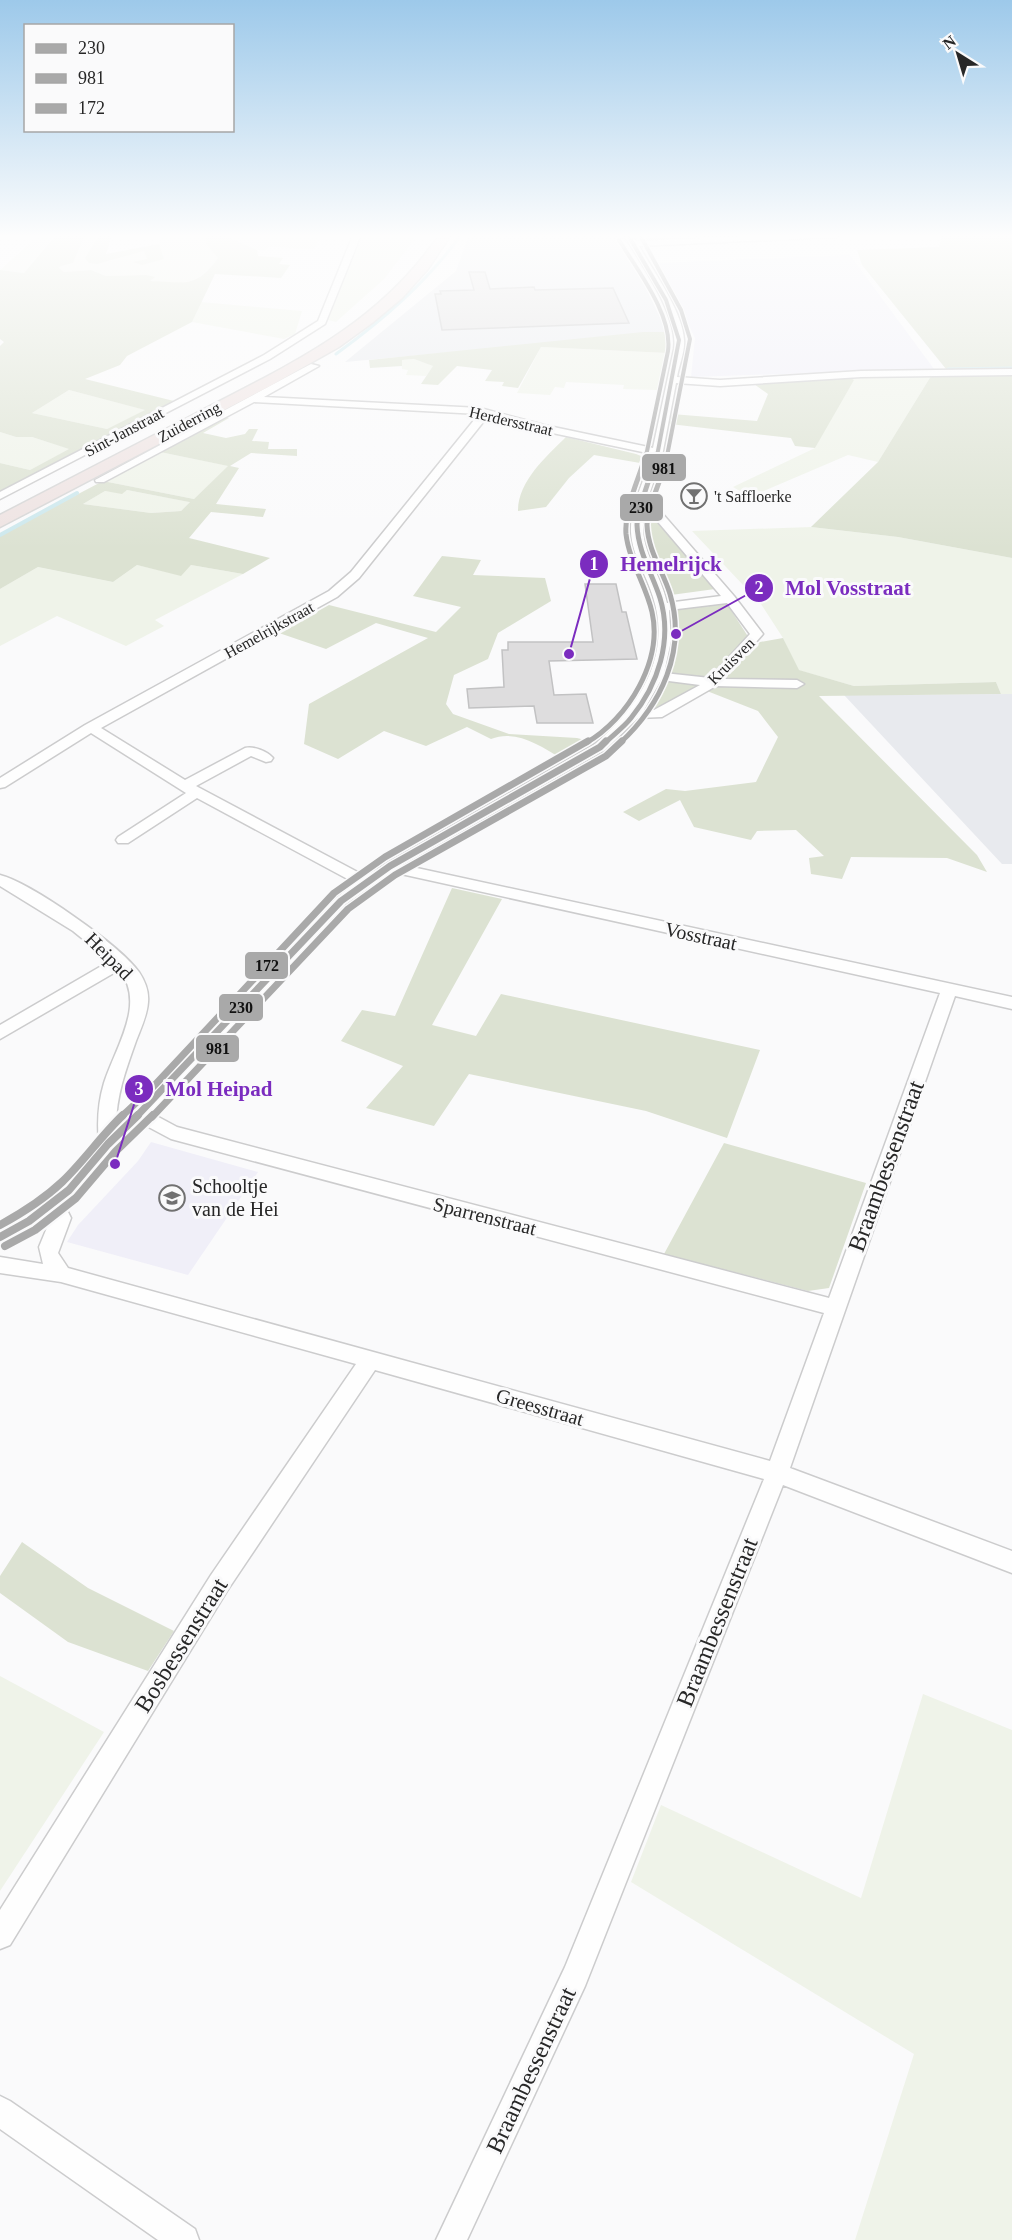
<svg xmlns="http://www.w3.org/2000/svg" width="1012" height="2240" font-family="'Times New Roman',serif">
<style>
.built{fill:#e8eaee}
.education{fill:#f0eff8}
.green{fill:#eff3e9}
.forest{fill:#dce2d2;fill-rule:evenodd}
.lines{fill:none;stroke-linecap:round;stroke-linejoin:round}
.stream-far1{stroke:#cde8ed;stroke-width:3}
.stream{stroke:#cde8ed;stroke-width:4}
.building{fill:#deddde;stroke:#c2c2c3;stroke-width:1.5}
.minor-casing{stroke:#cccccd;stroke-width:3}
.highway-casing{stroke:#d6d6d6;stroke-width:3}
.minor{fill:#fefefe;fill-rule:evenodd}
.highway{fill:#eee3e2;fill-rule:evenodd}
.bus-1-far3-casing{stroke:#fafafb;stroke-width:6}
.bus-1-far2-casing{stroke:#fafafb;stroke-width:8}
.bus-1-far1-casing{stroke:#fafafb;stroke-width:10}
.bus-1-casing{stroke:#fafafb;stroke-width:13}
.bus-2-far3-casing{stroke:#fafafb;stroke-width:6}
.bus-2-far2-casing{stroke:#fafafb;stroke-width:8}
.bus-2-far1-casing{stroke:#fafafb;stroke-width:10}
.bus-2-casing{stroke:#fafafb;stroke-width:13}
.bus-3-far3-casing{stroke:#fafafb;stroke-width:6}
.bus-3-far2-casing{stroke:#fafafb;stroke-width:8}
.bus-3-far1-casing{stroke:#fafafb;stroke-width:10}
.bus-3-casing{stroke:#fafafb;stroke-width:13}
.bus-1-far3{stroke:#a9a9a9;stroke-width:4}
.bus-1-far2{stroke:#a9a9a9;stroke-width:5}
.bus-1-far1{stroke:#a9a9a9;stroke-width:7}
.bus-1{stroke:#a9a9a9;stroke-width:8}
.bus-2-far3{stroke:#a9a9a9;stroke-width:4}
.bus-2-far2{stroke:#a9a9a9;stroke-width:5}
.bus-2-far1{stroke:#a9a9a9;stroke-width:7}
.bus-2{stroke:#a9a9a9;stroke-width:8}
.bus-3-far3{stroke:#a9a9a9;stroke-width:4}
.bus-3-far2{stroke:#a9a9a9;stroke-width:5}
.bus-3-far1{stroke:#a9a9a9;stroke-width:7}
.bus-3{stroke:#a9a9a9;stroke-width:8}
.labels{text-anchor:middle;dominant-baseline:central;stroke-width:6;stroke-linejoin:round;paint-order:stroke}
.far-street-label{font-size:16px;fill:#272727;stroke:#fafafb}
.far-poi-label{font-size:16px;fill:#272727;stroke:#fafafb;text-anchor:start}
.street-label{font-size:20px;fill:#272727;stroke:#fafafb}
.poi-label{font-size:20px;fill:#272727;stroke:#fafafb;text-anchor:start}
.near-street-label{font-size:24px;fill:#272727;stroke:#fafafb}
.leader{fill:none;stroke:#7b2cbf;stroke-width:2}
.callout-dot{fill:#7b2cbf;stroke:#fafafb;stroke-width:2}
.mark-label{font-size:18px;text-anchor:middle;font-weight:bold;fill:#fff}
.callout-label{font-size:21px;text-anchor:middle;font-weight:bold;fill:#7b2cbf;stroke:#fafafb;stroke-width:6;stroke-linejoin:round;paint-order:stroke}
.line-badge{stroke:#fafafb;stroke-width:2}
.pale-badge-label{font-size:16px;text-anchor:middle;font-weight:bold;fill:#111}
</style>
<rect width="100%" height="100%" fill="#fafafb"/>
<path class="built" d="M469,235H778V236L624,242L667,332L345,362L456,271Z
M1012,694V864H1002L844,695Z"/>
<path class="education" d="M850,255L934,369L691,377L695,338L658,263Z
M151,1142L258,1172L188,1275L67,1242L78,1225L138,1161Z"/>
<path class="green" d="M39,235H55L24,273L0,270Z
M85,235H99L85,258L110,261L124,255L145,251L147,259H163L159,244L162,235H310V237L320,238L314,249L268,247L266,250H257L229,238L205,236L206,244L219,257C194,289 186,282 149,281L146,275L106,276L91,270L64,272L59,269L61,266L73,263Z
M363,235H418L384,279L336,322L328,320Z
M201,302L302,311L295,334L284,339L192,322Z
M541,347L667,353L658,390L623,389L624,385L566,382L564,388L555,387L550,395L517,393Z
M414,359L434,366L426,376L406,375L408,370L402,369L401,360Z
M931,376L878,462L848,455L750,497L733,487L815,448L849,377L891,378Z
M69,390L146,410L107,429L32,413Z
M0,432L16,437H32L70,449L30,470L0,463Z
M160,452L229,466L194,499L103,481Z
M127,490L190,502L181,511L151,513L83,504L105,491L122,493Z
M811,527L898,537L1012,558V694H1001L996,682L854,686L798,670L783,638L761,604L692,531Z
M137,565L180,575L191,565L243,574L155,620L164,626L126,646L57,616L0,646V589L38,567L113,582Z
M0,1676L104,1732L0,1891Z
M923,1694L1012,1730V2240H855L914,2054L631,1882L661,1805L861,1898Z"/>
<path class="forest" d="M56,235H85L73,263L61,266L59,268L64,272L91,270L106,276L146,275L155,277L150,281C186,282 195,289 218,258L206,244L205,236L223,235L257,250L258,256L283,258L279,264L290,265L281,278L215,274L192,322L127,356L120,365L85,379L178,402L0,492V463L30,470L69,449L32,437H16L0,432V346L4,342L0,339V270L24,273ZM69,390L145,410L107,429L32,413Z
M99,235H112L106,254L159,244L164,259L142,265L133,262L147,259L144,251L97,264L89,263L85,258Z
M942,235H1012V558L898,537L811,527L878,462L931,376L946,369L862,265L857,250L939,247Z
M643,332H667V353L541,347L518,388L502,386L504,382L485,381L492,370L457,366L438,385L421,384L433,366L414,359L402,360V366L370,368L369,360Z
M849,377L854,380L815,448L795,446L791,438L670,424L672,414L757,421L768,394L754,384Z
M225,417L229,418L203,433L226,438L245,434L249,429H258L252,441L269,442L268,449H297V456L251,453L230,466L239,468L216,504L266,509L263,517L211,512L189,538L270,558L243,574L191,565L181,576L137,565L113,582L38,567L0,589V535L103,481L194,499L228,466L160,452ZM127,490L189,502H190L181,511L151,513L83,504L105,491L122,494Z
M566,437L636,454L641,456L640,463L594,455L569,478L546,507L518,511C518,481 546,457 566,437Z
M647,513L654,515L715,589L671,595C660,572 637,539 647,513Z
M442,556L481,560L473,575L545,578L551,601L498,633L488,659L454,675L446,704L453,714L509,734L577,738L589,741L561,758C540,746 516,729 491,739L467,727L426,746L384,731L338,759L304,744L309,704L428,638L376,623L326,649L279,633L329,605L436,632L461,607L413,596Z
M727,604L749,638C724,661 689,701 655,708L652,704C675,678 678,643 675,610Z
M783,638L799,670L854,686L996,682L1001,694L819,696L977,855L987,872L947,858L851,857L842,879L811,874L809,858L824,856L796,830L757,831L751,840L694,827L680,800L639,821L623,812L666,789L685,791L756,782L778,737L758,711L707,691L760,642Z
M452,888L502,899L432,1025L476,1036L501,994L760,1050L727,1138L646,1111L469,1074L434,1126L366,1108L403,1066L341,1041L362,1010L395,1016Z
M724,1143L866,1183L829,1288L808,1291L664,1254Z
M22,1542L88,1588L174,1631L148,1671L68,1642L0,1593V1576Z"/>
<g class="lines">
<path class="stream-far1" d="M336,354C384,319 426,283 461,235
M948,369L1012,368"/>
<path class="stream" d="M0,535L77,493"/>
</g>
<path class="building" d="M469,272H485L490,289L534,287L535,290L613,288L629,323L442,330L435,294H441L440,291L474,290Z
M585,584H616L622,612H626L637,659L549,661L554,695L586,694L593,723H537L534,706L469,708L467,689L504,687L502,650H508V642H593Z"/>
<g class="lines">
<g class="minor-casing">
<path id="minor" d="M353,235H361L325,324L270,359L0,499V492L264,355L318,321Z
M624,235H632L636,241L777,235H841L837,237L639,246C653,271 683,312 684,340C685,352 679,365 677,377L720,380L861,371L1012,369V375L861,377L720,386L676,383L662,456L647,501L655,505L734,596L763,634L723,679L797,680L804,684L797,688L716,686L662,717L638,718L605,750L403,865L1012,997V1009L955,996L790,1468L1012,1551V1573L783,1485L585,1986L467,2240H436L565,1967L764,1479L375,1370L227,1591L10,1945L0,1949V1910L211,1575L356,1364L61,1282L0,1273V1257L43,1264L39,1247L51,1218L50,1215L36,1226L0,1244V1228L22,1216L62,1185L99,1143C97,1122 98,1103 104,1083C115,1048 147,1003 119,970L0,1039V1025L110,961L73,931L0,886V875C31,883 120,945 139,972C145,981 149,991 148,1002C147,1016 141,1028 136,1041C126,1069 116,1096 116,1126L154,1090L336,898L355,883L197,798L128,843H118L116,840L118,837L186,793L91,733L5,787L0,788V778L85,725L329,591L351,572L479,414L254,402L104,482H96L95,480L311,364L319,366L264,397L480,408L544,425L653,448L674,349C679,316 641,263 624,235ZM488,416L543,431L652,454C645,481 630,505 631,532C632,556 647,575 653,597C672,656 639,707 595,744L365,876L196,786L251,756L266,762L271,761L273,758C267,751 254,746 245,748L185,780L101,728L337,597L359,578ZM645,508L647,509L721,596L667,603C659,567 636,548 645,508ZM727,603L750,634L710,678L664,673L671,641L669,610ZM661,680L700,685L654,710H644ZM392,872L940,993L829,1298L177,1127L151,1113L346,904ZM141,1123L171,1139L824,1313L770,1461L68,1268L58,1253L71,1218L64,1204L76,1195L114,1149Z
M0,2096L10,2101L195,2229L199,2240H158L0,2129Z"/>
</g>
<g class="highway-casing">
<path id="highway" d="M439,235H451L428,269L402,298L372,323L339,347L268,387L0,527V515C64,482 127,449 191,416C286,366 377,327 439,235Z"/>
</g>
<use href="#minor" class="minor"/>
<use href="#highway" class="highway"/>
<g class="bus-1-far3-casing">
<path id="bus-1-far3" d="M628,235L666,300L679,340L657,456"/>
</g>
<g class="bus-1-far2-casing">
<path id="bus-1-far2" d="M605,743C613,735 624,727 631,718C658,685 673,640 660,598C652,573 638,552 637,525C637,508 653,472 657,454"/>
</g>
<g class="bus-1-far1-casing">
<path id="bus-1-far1" d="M136,1117L341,901L390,866L600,747L606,741"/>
</g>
<g class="bus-1-casing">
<path id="bus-1" d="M0,1237L29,1221L69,1190L108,1144L138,1115"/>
</g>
<g class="bus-2-far3-casing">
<path id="bus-2-far3" d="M640,235L681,310L690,339L667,456"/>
</g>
<g class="bus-2-far2-casing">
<path id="bus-2-far2" d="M620,743C661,705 687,651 670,594C663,571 648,551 647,525C647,507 664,474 668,454"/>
</g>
<g class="bus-2-far1-casing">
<path id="bus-2-far1" d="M152,1117L348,909L395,875L606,756L622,741"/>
</g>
<g class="bus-2-casing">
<path id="bus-2" d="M5,1246L35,1230L76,1198L116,1151L153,1115"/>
</g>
<g class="bus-3-far3-casing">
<path id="bus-3-far3" d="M619,240C637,270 673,315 668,351L646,456"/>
</g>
<g class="bus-3-far2-casing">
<path id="bus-3-far2" d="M586,743C628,719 663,661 652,612C646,585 629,561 626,534C624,507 639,480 646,454"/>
</g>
<g class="bus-3-far1-casing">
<path id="bus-3-far1" d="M121,1117L153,1087L334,893L385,857L588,741"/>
</g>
<g class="bus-3-casing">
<path id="bus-3" d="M0,1225C22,1213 44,1199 62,1182C84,1161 101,1136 123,1115"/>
</g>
<use href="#bus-1-far3" class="bus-1-far3"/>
<use href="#bus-1-far2" class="bus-1-far2"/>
<use href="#bus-1-far1" class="bus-1-far1"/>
<use href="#bus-1" class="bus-1"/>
<use href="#bus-2-far3" class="bus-2-far3"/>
<use href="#bus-2-far2" class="bus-2-far2"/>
<use href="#bus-2-far1" class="bus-2-far1"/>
<use href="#bus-2" class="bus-2"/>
<use href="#bus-3-far3" class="bus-3-far3"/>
<use href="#bus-3-far2" class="bus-3-far2"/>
<use href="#bus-3-far1" class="bus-3-far1"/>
<use href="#bus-3" class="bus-3"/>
</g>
<linearGradient id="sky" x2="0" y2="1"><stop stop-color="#9dc9ea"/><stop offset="0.43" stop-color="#fdfdfd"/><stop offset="1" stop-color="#fdfdfd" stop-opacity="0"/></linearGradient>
<rect width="1012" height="549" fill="url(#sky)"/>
<defs>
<g id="bar-ring" transform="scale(1.35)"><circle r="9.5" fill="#fafafb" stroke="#717171" stroke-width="1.5"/><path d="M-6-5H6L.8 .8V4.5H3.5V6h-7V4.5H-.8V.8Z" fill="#717171"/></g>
<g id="school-ring" transform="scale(1.35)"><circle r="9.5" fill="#fafafb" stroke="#717171" stroke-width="1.5"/><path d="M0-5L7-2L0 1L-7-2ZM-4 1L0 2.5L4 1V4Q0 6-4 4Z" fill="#717171"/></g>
</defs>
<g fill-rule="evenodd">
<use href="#bar-ring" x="694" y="496"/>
<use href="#school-ring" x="172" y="1198"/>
</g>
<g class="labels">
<g class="far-street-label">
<text transform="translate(511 421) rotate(13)">Herdersstraat</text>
<text transform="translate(189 422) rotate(-28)">Zuiderring</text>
<text transform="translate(124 432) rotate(-28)">Sint-Janstraat</text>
<text transform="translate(269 630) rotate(-29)">Hemelrijkstraat</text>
<text transform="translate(731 661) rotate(-45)">Kruisven</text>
</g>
<g class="far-poi-label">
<text x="714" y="496">'t Saffloerke</text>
</g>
<g class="street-label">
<text transform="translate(701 936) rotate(12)">Vosstraat</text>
<text transform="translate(109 956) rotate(45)">Heipad</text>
<text transform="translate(485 1216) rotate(14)">Sparrenstraat</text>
<text transform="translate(540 1407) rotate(16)">Greesstraat</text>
</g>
<g class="poi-label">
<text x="192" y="1186">Schooltje<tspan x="192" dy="23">van de Hei</tspan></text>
</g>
<g class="near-street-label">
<text transform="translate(886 1166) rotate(-70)">Braambessenstraat</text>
<text transform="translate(717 1622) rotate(-68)">Braambessenstraat</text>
<text transform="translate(181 1645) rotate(-58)">Bosbessenstraat</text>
<text transform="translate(531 2070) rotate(-65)">Braambessenstraat</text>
</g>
</g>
<path class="leader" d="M569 654L594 564M676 634L759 588M115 1164L139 1089"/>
<g class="callout-dot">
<circle cx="569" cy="654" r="6"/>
<circle cx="676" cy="634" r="6"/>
<circle cx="115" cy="1164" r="6"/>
<circle cx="594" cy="564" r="15"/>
<circle cx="759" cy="588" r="15"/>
<circle cx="139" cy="1089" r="15"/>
</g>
<g class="mark-label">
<text x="594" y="570">1</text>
<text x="759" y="594">2</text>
<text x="139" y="1095">3</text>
</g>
<g class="callout-label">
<text x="671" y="571">Hemelrijck</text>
<text x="848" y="595">Mol Vosstraat</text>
<text x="219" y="1096">Mol Heipad</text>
</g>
<g class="line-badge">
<rect x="641" y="453" width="46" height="29" rx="6" fill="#a9a9a9"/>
<rect x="619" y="493" width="45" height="29" rx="6" fill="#a9a9a9"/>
<rect x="244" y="951" width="45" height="29" rx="6" fill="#a9a9a9"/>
<rect x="218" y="993" width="46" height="29" rx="6" fill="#a9a9a9"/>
<rect x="195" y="1034" width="45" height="29" rx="6" fill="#a9a9a9"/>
</g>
<g class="pale-badge-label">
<text x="664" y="474">981</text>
<text x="641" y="513">230</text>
<text x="267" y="971">172</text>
<text x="241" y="1013">230</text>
<text x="218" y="1054">981</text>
</g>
<rect x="24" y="24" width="210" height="108" fill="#fafafb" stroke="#a6a6a6" stroke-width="1.5"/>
<rect x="36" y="44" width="30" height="9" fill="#a9a9a9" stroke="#a6a6a6" stroke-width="1.5"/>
<text x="78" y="54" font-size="18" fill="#272727">230</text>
<rect x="36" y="74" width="30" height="9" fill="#a9a9a9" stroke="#a6a6a6" stroke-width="1.5"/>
<text x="78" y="84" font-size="18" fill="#272727">981</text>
<rect x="36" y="104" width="30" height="9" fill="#a9a9a9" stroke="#a6a6a6" stroke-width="1.5"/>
<text x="78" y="114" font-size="18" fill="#272727">172</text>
<g transform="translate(958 54) rotate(323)" stroke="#fafafb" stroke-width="4.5" paint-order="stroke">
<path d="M0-4.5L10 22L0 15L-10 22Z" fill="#272727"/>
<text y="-9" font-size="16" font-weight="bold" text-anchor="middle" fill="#272727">N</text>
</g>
</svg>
